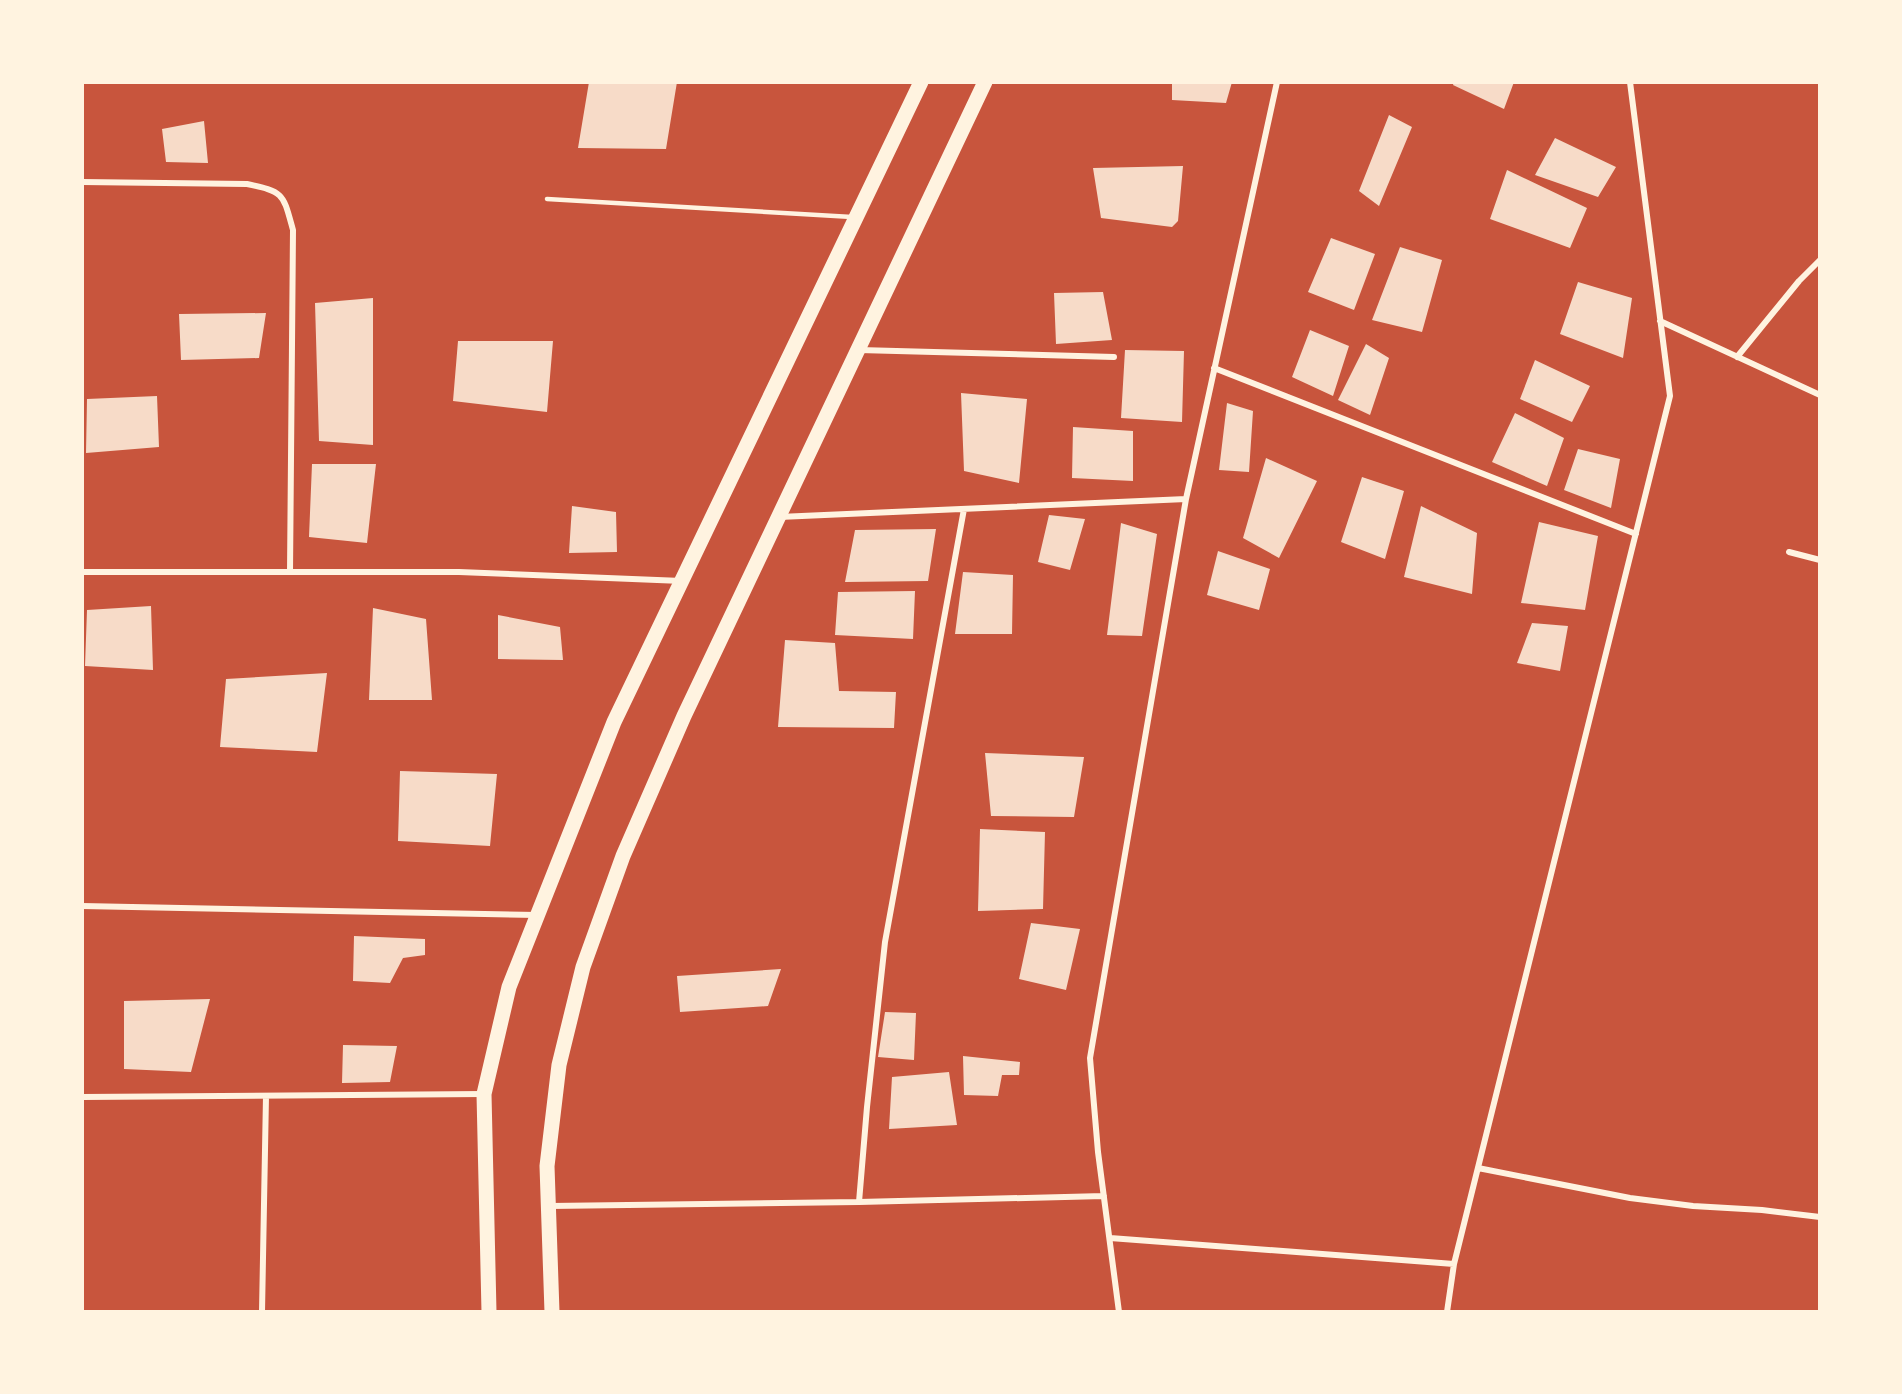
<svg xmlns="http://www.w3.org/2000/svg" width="1902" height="1394" font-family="'Source Serif 4',serif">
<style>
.building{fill:#f7dbc8}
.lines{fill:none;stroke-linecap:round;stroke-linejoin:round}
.service{stroke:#fff3e0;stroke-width:4.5}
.minor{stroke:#fff3e0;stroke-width:6}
.primary{stroke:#fff3e0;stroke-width:15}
</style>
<rect width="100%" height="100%" fill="#c8553d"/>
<path class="building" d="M589,82H677L666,149L578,148Z
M1172,82H1232L1226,103L1172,100Z
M1454,82H1514L1504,109L1453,85Z
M1389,115L1412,127L1379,206L1359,191Z
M204,121L208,163L166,162L162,129Z
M1555,138L1616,167L1598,197L1535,175Z
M1183,166L1178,221L1172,227L1101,218L1093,168Z
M1507,170L1587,208L1570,248L1490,219Z
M1331,238L1375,254L1354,310L1308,292Z
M1400,247L1442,260L1422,332L1372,320Z
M1578,282L1632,298L1623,358L1560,334Z
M1103,292L1112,340L1056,344L1054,293Z
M373,298V445L319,441L315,303Z
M266,313L259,358L181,360L179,314Z
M1310,330L1349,346L1333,396L1292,377Z
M458,341H553L547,412L453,401Z
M1366,344L1389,358L1370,415L1338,400Z
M1125,350L1184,351L1182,422L1121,418Z
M1535,360L1590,386L1572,422L1520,399Z
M961,393L1027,399L1019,483L964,471Z
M157,396L159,447L86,453L87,399Z
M1227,403L1253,411L1249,472L1219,470Z
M1515,413L1564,438L1547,486L1492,462Z
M1073,427L1133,431V481L1072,478Z
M1578,449L1620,459L1611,508L1564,490Z
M1266,458L1317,481L1279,558L1243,538Z
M312,464H376L367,543L309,537Z
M1362,477L1404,491L1385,559L1341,542Z
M572,506L616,512L617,552L569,553Z
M1421,506L1477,533L1472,594L1404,577Z
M1049,515L1085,519L1070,570L1038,562Z
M1539,522L1598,536L1585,610L1521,603Z
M1121,523L1157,534L1142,636L1107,635Z
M936,529L928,581L845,582L855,530Z
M1218,551L1270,569L1259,610L1207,595Z
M963,572L1013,575L1012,634H955Z
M915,591L913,639L835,635L838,592Z
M151,606L153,670L85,666L87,610Z
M373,608L426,619L432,700H369Z
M498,615L560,627L563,660L498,659Z
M1532,623L1568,626L1560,671L1517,663Z
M785,640L835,643L839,691L896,692L894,728L778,727Z
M327,673L317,752L220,747L226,679Z
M985,753L1084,757L1074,817L991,816Z
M400,771L497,774L490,846L398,841Z
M980,829L1045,832L1043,909L978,911Z
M1031,923L1080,929L1066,990L1019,979Z
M354,936L425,939V955L403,958L390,983L353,981Z
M781,969L768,1006L680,1012L677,976Z
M210,999L191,1072L124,1069V1001Z
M885,1012L916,1013L914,1060L878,1057Z
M343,1045L397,1046L390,1082L342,1083Z
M963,1056L1020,1062L1019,1075H1002L998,1096L964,1095Z
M949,1072L957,1125L889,1129L892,1077Z"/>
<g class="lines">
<path class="service" d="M547,199L852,217"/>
<path class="minor" d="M82,182L247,184C285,192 283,194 293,230L290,572
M1660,321L1820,395
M859,350L1114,357
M1737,357L1799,281L1820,260
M1214,368L1636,534
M779,517L1186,499
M1789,552L1820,560
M82,572H459L682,581
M82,906L537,915
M82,1097L484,1094
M1478,1168L1630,1198L1693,1206L1762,1210L1820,1217
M859,1202L867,1107L885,942L964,509
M550,1206L859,1202L1104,1196
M1110,1238L1454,1264
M262,1312L266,1096
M1119,1312L1098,1152L1090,1058L1186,499L1277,82
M1447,1312L1454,1264L1670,396L1630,82"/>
<path class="primary" d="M489,1312L484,1094L509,987L614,722L921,82
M552,1312L547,1166L559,1065L583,967L623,856L684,716L985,82"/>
</g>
<rect width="1902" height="1394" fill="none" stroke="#fff3e0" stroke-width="168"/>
</svg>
